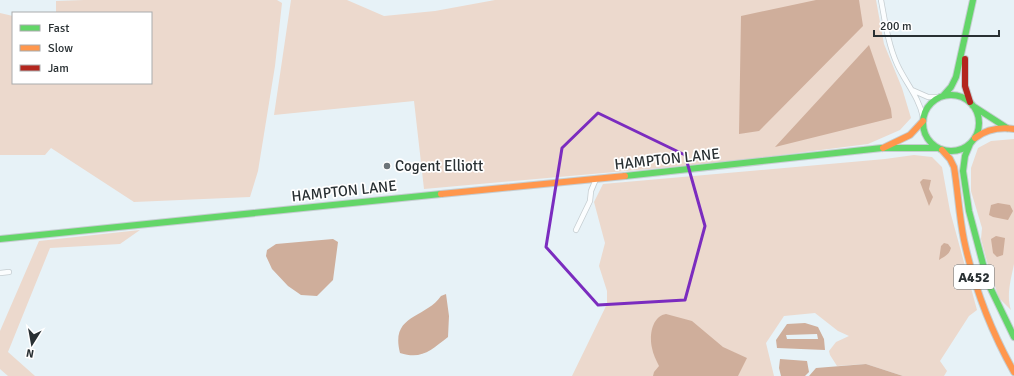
<svg xmlns="http://www.w3.org/2000/svg" width="1014" height="376" font-family="Signika,sans-serif">
<style>
.green{fill:#ecd9cd}
.water{fill:#cfae9b;fill-rule:evenodd}
.lines{fill:none;stroke-linecap:round;stroke-linejoin:round}
.street-casing{stroke:#c5cdd1;stroke-width:6}
.fast-casing{stroke:#c5cdd1;stroke-width:8}
.slow-casing{stroke:#c5cdd1;stroke-width:8}
.jam-casing{stroke:#c5cdd1;stroke-width:8}
.street{stroke:#fbfdfe;stroke-width:4.5}
.fast{stroke:#63d668;stroke-width:6}
.slow{stroke:#ff974d;stroke-width:6}
.jam{stroke:#b3261e;stroke-width:6}
.marked{fill:none;stroke:#7b2cbf;stroke-width:3;stroke-linejoin:round}
.poi-dot{fill:#6c7478;stroke:#fff;stroke-width:1.5}
.labels{text-anchor:middle;dominant-baseline:central;stroke-width:3.5;stroke-linejoin:round;paint-order:stroke}
.shield{fill:#fff;stroke:#696e70;stroke-width:1}
.shield-label{font-size:14px;font-weight:bold;fill:#293033}
.street-label{font-size:15px;fill:#293033;stroke:#fff}
.poi-label{font-size:15px;fill:#293033;stroke:#fff;text-anchor:start}
</style>
<rect width="100%" height="100%" fill="#e7f2f7"/>
<path class="green" d="M84,0H277L282,3L275,66L258,171L250,197L134,202L51,148L45,155H0V13L13,16V83H151V13H56V1Z
M291,0H347L384,16L435,11L495,0H876L884,44L902,88L911,118L900,130L868,144L727,162L424,189L414,101L274,115Z
M1014,139V264C1011,279 1006,296 1011,310L999,298L989,269L981,239L982,228L971,191V168L978,148L991,141Z
M914,155L932,157L942,167L950,211L977,310L969,316L940,361L947,371L944,376H903L866,364L837,366L830,355L829,351L836,342L849,336L838,331L815,313L784,316L766,343L774,376H572L607,304V291L599,266L605,243L594,202L603,184L885,159Z
M140,230L120,244L50,248L8,352L35,376H8L0,369V331L39,241Z"/>
<path class="water" d="M816,0H859L863,26L759,131L739,134L741,16Z
M869,45L891,109L892,118L775,147Z
M923,179L931,180L929,189L933,197L929,206L920,182Z
M998,203L1010,205L1013,211L1008,220L993,217L989,215L991,205Z
M996,236L1005,238L1003,255L997,257L993,253L991,239Z
M333,239L338,242L333,280L317,296L301,295L288,286L272,269L266,256L267,250L276,244Z
M944,243L948,244L951,248C949,255 945,256 939,260L941,246Z
M446,294L449,316L448,337C431,350 422,360 400,353C390,314 425,319 441,296Z
M666,314L692,321L723,347L747,358L738,376H653L654,372L659,366C656,360 653,354 652,348C649,336 652,316 666,314Z
M805,323L818,327L824,339L825,350L777,348L776,340L787,324ZM817,334L818,339H787L786,335Z
M780,359L807,361L809,372L805,376H781L779,368Z
M866,364L903,376H809L816,368Z"/>
<g class="lines">
<g class="street-casing">
<path id="street" d="M881,0C885,21 888,44 897,64C905,82 919,97 923,117
M912,90L928,97H941
M576,230L590,201L591,191L596,179
M0,273L9,272"/>
</g>
<g class="fast-casing">
<path id="fast" d="M923 123a28 28 0 1 1 56 0a28 28 0 1 1-56 0Z
M943,96L951,87L956,77L973,0
M973,106L1007,128
M970,144L965,156L963,171L969,211L988,283L1014,337
M625,176L882,148H938
M0,239L441,194"/>
</g>
<g class="slow-casing">
<path id="slow" d="M975,138C987,129 1000,127 1014,129
M883,148L910,135L923,121
M942,150L950,159L954,167C958,191 959,216 964,240C974,287 991,331 1014,372
M441,194L625,176"/>
</g>
<g class="jam-casing">
<path id="jam" d="M965,59V86L970,102"/>
</g>
<use href="#street" class="street"/>
<use href="#fast" class="fast"/>
<use href="#slow" class="slow"/>
<use href="#jam" class="jam"/>
</g>
<path class="marked" d="M598,113L685,155L705,226L685,300L598,305L546,247L562,148Z"/>
<circle class="poi-dot" cx="387" cy="166" r="4"/>
<g class="labels">
<rect class="shield" x="954" y="265" width="40" height="24" rx="3"/>
<g class="shield-label">
<text x="974" y="277">A452</text>
</g>
<g class="street-label">
<text transform="translate(667 159) rotate(-6)">HAMPTON LANE</text>
<text transform="translate(344 191) rotate(-6)">HAMPTON LANE</text>
</g>
<g class="poi-label">
<text x="395" y="166">Cogent Elliott</text>
</g>
</g>
<rect x="12" y="12" width="140" height="72" fill="#ffffff" stroke="#a9acad"/>
<rect x="20" y="25" width="20" height="6" fill="#63d668" stroke="#a9acad"/>
<text x="48" y="32" font-size="12" fill="#293033">Fast</text>
<rect x="20" y="45" width="20" height="6" fill="#ff974d" stroke="#a9acad"/>
<text x="48" y="52" font-size="12" fill="#293033">Slow</text>
<rect x="20" y="65" width="20" height="6" fill="#b3261e" stroke="#a9acad"/>
<text x="48" y="72" font-size="12" fill="#293033">Jam</text>
<g transform="translate(32 344) rotate(191)" stroke="#ffffff" stroke-width="3" paint-order="stroke">
<path d="M0-3L7 15L0 10L-7 15Z" fill="#293033"/>
<text y="-6" font-size="11" font-weight="bold" text-anchor="middle" fill="#293033">N</text>
</g>
<path d="M874 30v6h125v-6" fill="none" stroke="#293033" stroke-width="2"/>
<text x="880" y="30" font-size="12" fill="#293033" stroke="#ffffff" stroke-width="3" paint-order="stroke">200 m</text>
</svg>
